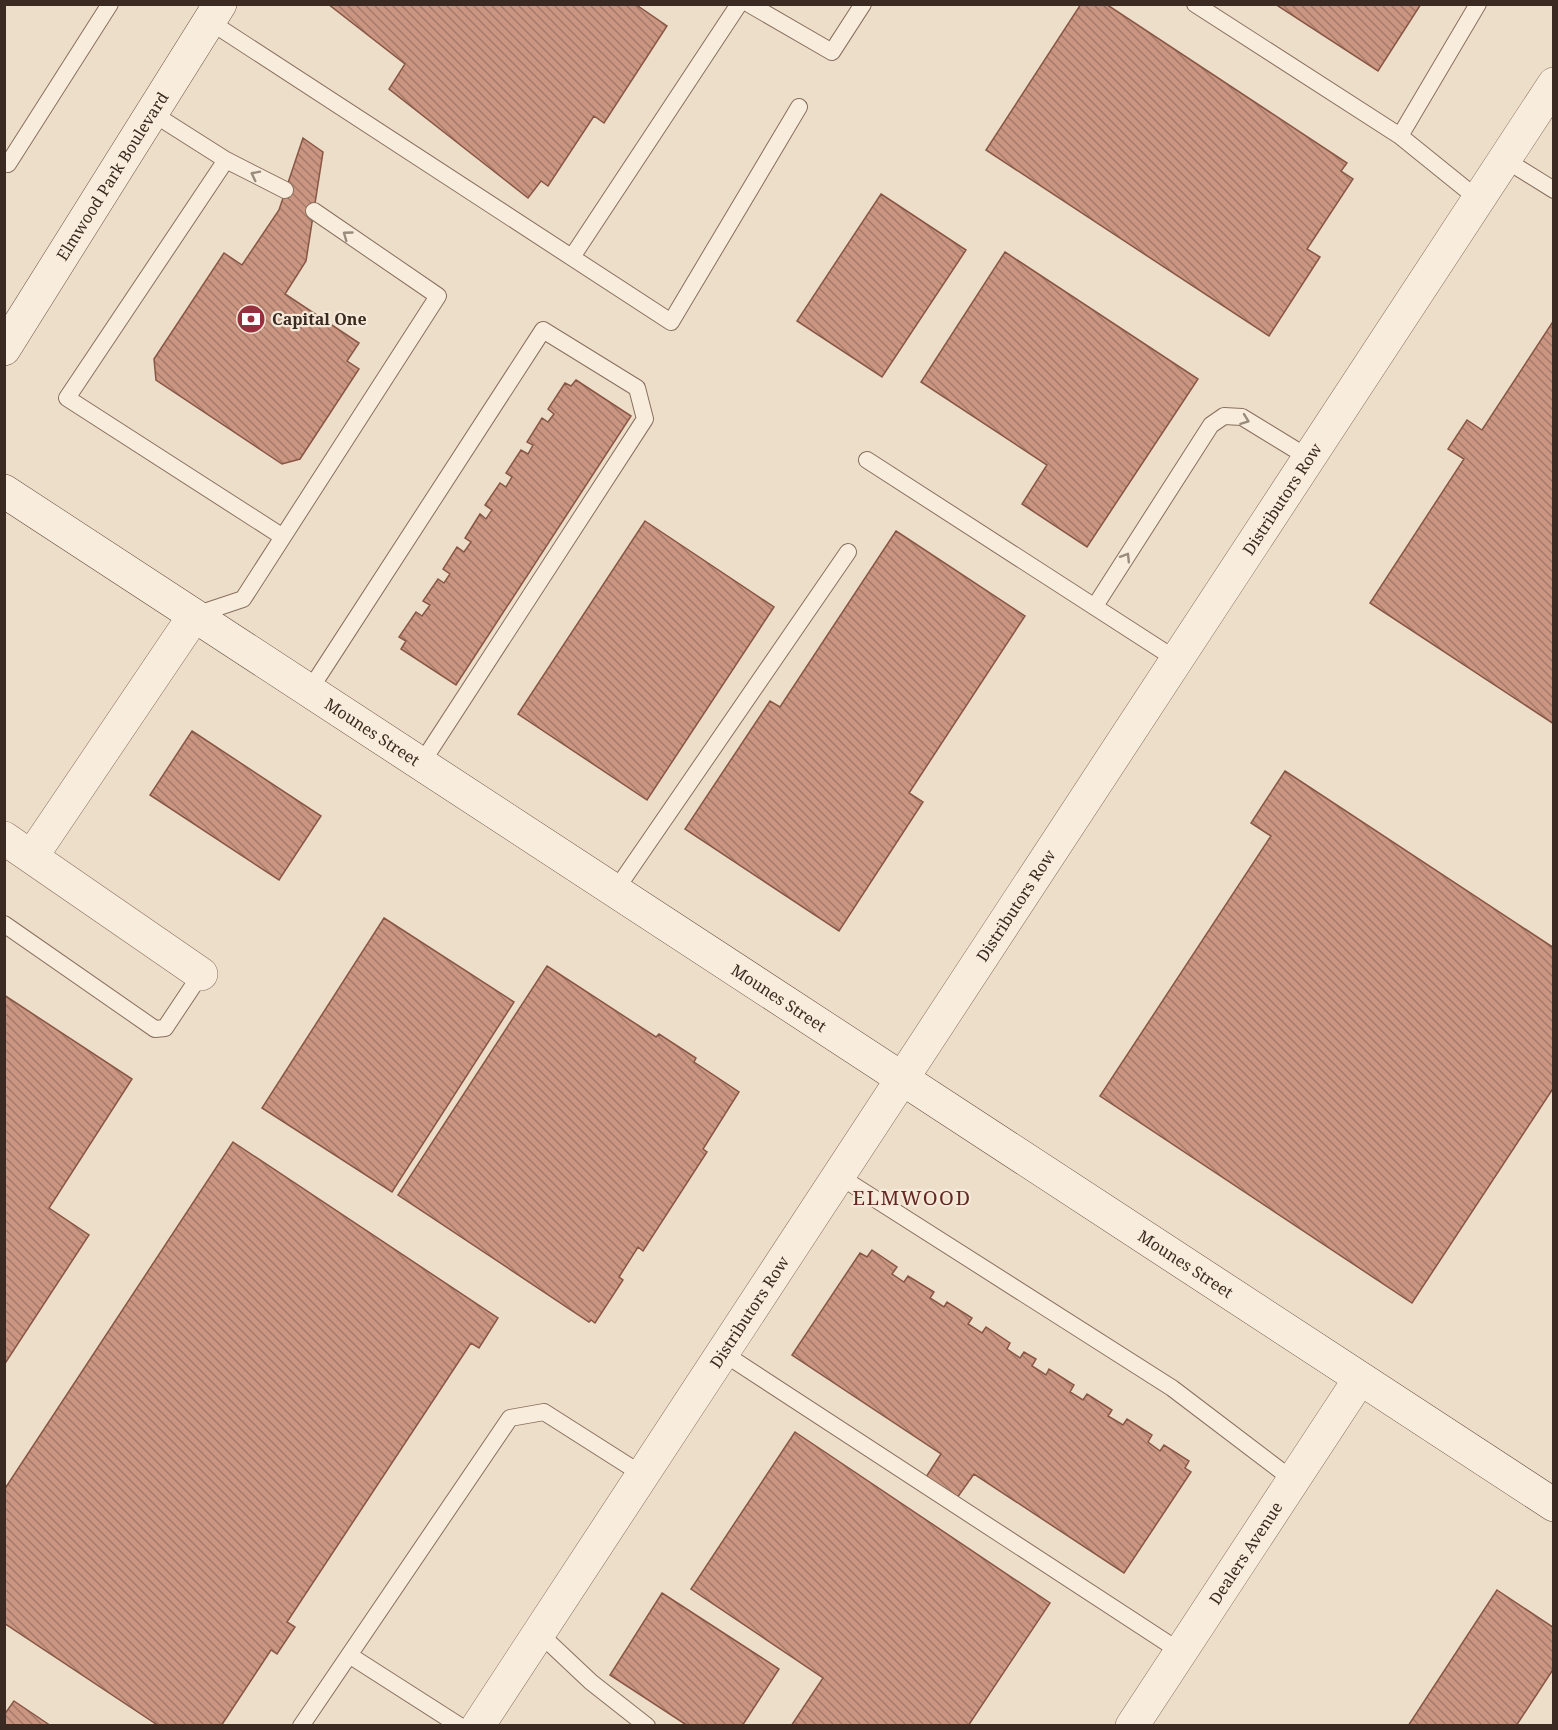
<svg xmlns="http://www.w3.org/2000/svg" width="1558" height="1730" font-family="'Noto Serif',serif">
<style>
.building{fill:url(#building-back-hatch);stroke:#885645;stroke-width:1.5}
.lines{fill:none;stroke-linecap:round;stroke-linejoin:round}
.lane-casing{stroke:#896f5e;stroke-width:18}
.street-casing{stroke:#896f5e;stroke-width:34}
.secondary-casing{stroke:#6b5141;stroke-width:34}
.lane{stroke:#f8ecdc;stroke-width:16}
.street{stroke:#f8ecdc;stroke-width:33}
.secondary{stroke:#f8ecdc;stroke-width:33}
.oneway{stroke:#998b7e}
.labels{text-anchor:middle;dominant-baseline:central;stroke-width:4.5;stroke-linejoin:round;paint-order:stroke}
.street-label{font-size:16px;fill:#3a2a21;stroke:#f5e9d9}
.poi-label{font-size:16px;font-weight:bold;fill:#3a2a21;stroke:#f5e9d9;text-anchor:start}
.quarter-label{font-size:20px;letter-spacing:1.5px;fill:#652722;stroke:#f5e9d9}
</style>
<defs>
<pattern id="building-back-hatch" width="6" height="6" patternUnits="userSpaceOnUse" patternTransform="scale(1.5)"><rect width="6" height="6" fill="#ca9581"/><path d="M-1 5l2 2M0 0l6 6M5-1l2 2" fill="none" stroke="#a57a69"/></pattern>
</defs>
<rect width="100%" height="100%" fill="#eddec9"/>
<path class="building" d="M328,4H635L667,26L604,123L594,116L548,186L541,181L528,198L389,89L405,64Z
M1081,4H1106L1347,163L1341,171L1353,179L1307,249L1320,257L1269,336L986,150Z
M1275,4H1421L1378,71Z
M303,138L323,152L306,261L285,294L359,343L347,361L359,369L300,459L282,464L156,380L154,359L224,253L242,265L279,210Z
M881,194L966,250L882,377L797,321Z
M1005,252L1198,379L1087,547L1022,504L1047,465L921,382Z
M1554,320V724L1370,603L1464,459L1448,449L1467,420L1482,430Z
M576,380L631,416L456,685L401,649L406,641L399,637L416,612L422,616L430,605L423,601L438,579L444,583L450,574L443,569L457,547L464,552L471,542L465,538L480,514L486,519L492,510L485,505L500,483L506,487L512,477L506,473L521,450L528,454L533,445L527,442L542,418L548,422L554,414L548,409L565,383L571,386Z
M645,521L774,607L647,800L518,714Z
M896,531L1025,616L909,793L923,802L839,931L685,829L770,701L780,707Z
M192,731L321,816L279,880L150,795Z
M1285,771L1554,948V1087L1412,1303L1100,1096L1271,836L1251,823Z
M384,918L514,1002L392,1192L262,1108Z
M547,966L656,1037L659,1034L696,1058L694,1062L739,1092L703,1149L707,1152L643,1251L638,1247L619,1277L623,1280L595,1323L591,1320L589,1322L398,1195Z
M4,995L132,1079L49,1208L89,1235L4,1365Z
M233,1142L498,1318L479,1348L471,1343L287,1622L295,1627L277,1654L271,1650L221,1726H159L4,1623V1490Z
M872,1250L897,1267L892,1274L904,1282L908,1276L934,1292L930,1298L944,1307L947,1302L972,1318L968,1324L982,1333L986,1327L1010,1343L1007,1349L1020,1358L1024,1352L1036,1359L1032,1366L1046,1375L1049,1369L1074,1385L1070,1392L1083,1400L1087,1394L1112,1410L1108,1416L1123,1425L1127,1419L1152,1435L1148,1442L1160,1451L1164,1445L1189,1461L1185,1468L1191,1472L1124,1573L974,1474L957,1498L926,1477L941,1454L792,1355L860,1253L867,1257Z
M795,1432L1050,1603L968,1726H791L823,1678L691,1589Z
M1497,1590L1554,1628V1668L1516,1726H1408Z
M662,1593L779,1669L742,1726H688L610,1675Z
M14,1701L51,1726H4V1715Z"/>
<g class="lines">
<g class="lane-casing">
<path id="lane" d="M749,4L832,52L863,4
M1195,4L1400,136
M1478,4L1400,136L1478,199
M209,21L671,322L799,107
M152,113L226,160L285,190
M1504,159L1554,190
M226,160L67,398L283,537
M4,162L8,164L110,4
M572,257L739,4
M867,460L1177,660
M1095,606L1211,425L1224,416L1242,417L1309,458
M195,615L243,599L438,296L314,211
M309,691L543,330L637,388L645,419L421,764
M615,891L848,552
M4,924L155,1029L165,1028L201,974
M839,1176L1172,1388L1293,1480
M723,1353L1181,1652
M539,1633L591,1682L647,1726
M349,1655L460,1726
M301,1726L510,1418L544,1412L643,1475"/>
</g>
<g class="street-casing">
<g id="street">
<path d="M4,838L201,974"/>
<path d="M32,856L194,616"/>
<path id="s1" d="M478,1726L1554,84"/>
<path id="s2" d="M1132,1726L1359,1380"/>
</g>
</g>
<g class="secondary-casing">
<g id="secondary">
<path id="s3" d="M4,349L220,4"/>
<path id="s4" d="M4,491L1554,1505"/>
</g>
</g>
<use href="#lane" class="lane"/>
<use href="#street" class="street"/>
<use href="#secondary" class="secondary"/>
</g>
<defs><path id="oneway-chevron" d="M-2-3.5L2.5 0L-2 3.5" fill="none" stroke-width="1.6" stroke-linecap="round" stroke-linejoin="round" transform="scale(1.5)"/></defs>
<g class="oneway">
<use href="#oneway-chevron" transform="translate(255 175) rotate(-153)"/>
<use href="#oneway-chevron" transform="translate(347 235) rotate(-144)"/>
<use href="#oneway-chevron" transform="translate(1245 420) rotate(20)"/>
<use href="#oneway-chevron" transform="translate(1126 557) rotate(-58)"/>
</g>
<defs>
<g id="bank-disc" transform="scale(1.5)"><circle r="9.5" fill="#96303f" stroke="#f5e9d9"/><path d="M-6-4H6V4H-6ZM0-2.3a2.3 2.3 0 1 0 0 4.6a2.3 2.3 0 1 0 0-4.6Z" fill="#fff"/></g>
</defs>
<g fill-rule="evenodd">
<use href="#bank-disc" x="251" y="319"/>
</g>
<g class="labels">
<g class="street-label">
<text stroke="none"><textPath href="#s3" startOffset="204">Elmwood Park Boulevard</textPath></text>
<text stroke="none"><textPath href="#s1" startOffset="1467">Distributors Row</textPath></text>
<text stroke="none"><textPath href="#s4" startOffset="440">Mounes Street</textPath></text>
<text stroke="none"><textPath href="#s1" startOffset="981">Distributors Row</textPath></text>
<text stroke="none"><textPath href="#s4" startOffset="926">Mounes Street</textPath></text>
<text stroke="none"><textPath href="#s4" startOffset="1412">Mounes Street</textPath></text>
<text stroke="none"><textPath href="#s1" startOffset="495">Distributors Row</textPath></text>
<text stroke="none"><textPath href="#s2" startOffset="207">Dealers Avenue</textPath></text>
</g>
<g class="poi-label">
<text x="272" y="319">Capital One</text>
</g>
<g class="quarter-label">
<text x="912" y="1197">ELMWOOD</text>
</g>
</g>
<rect width="1558" height="1730" fill="none" stroke="#3a2a21" stroke-width="12"/>
</svg>
